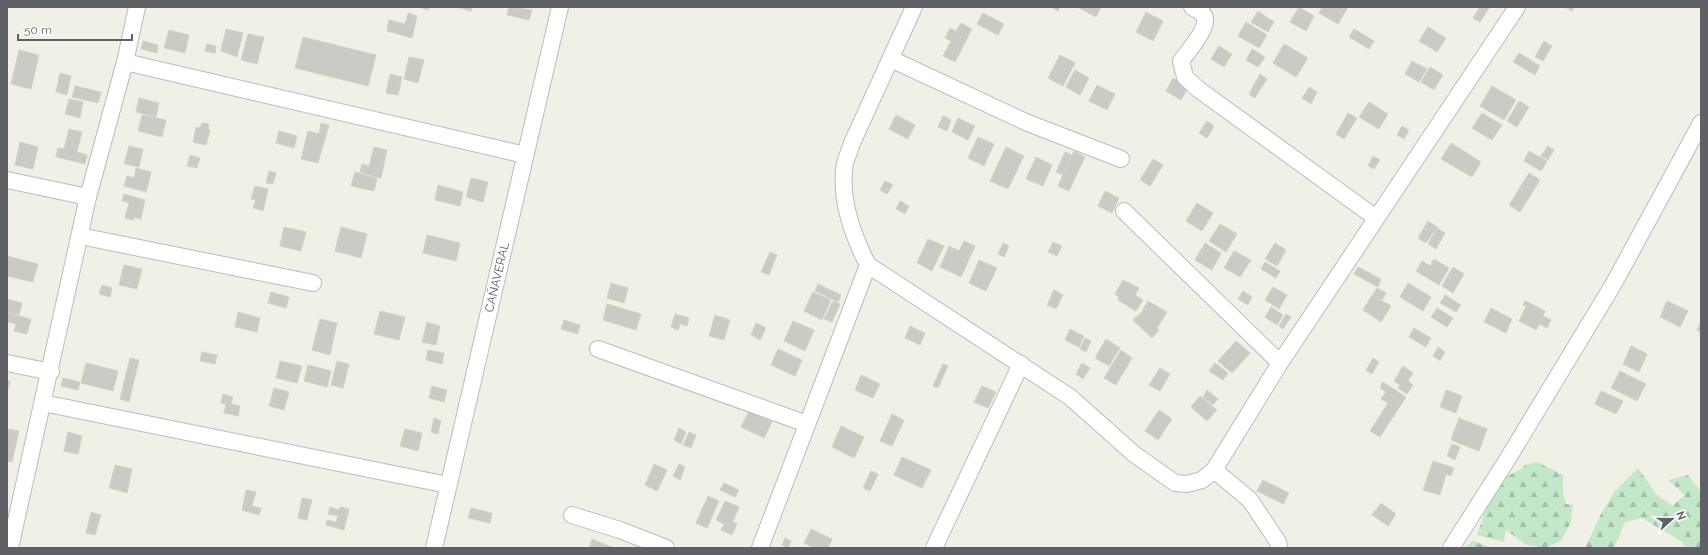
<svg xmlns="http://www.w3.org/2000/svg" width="1708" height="555" font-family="Raleway,sans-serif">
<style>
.forest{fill:url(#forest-firs)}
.building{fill:#cccac4;stroke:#d5d3c5}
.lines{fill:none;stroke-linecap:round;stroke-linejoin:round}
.minor-casing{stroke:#b9bbc0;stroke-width:18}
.minor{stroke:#fff;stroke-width:16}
.labels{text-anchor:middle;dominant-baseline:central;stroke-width:3.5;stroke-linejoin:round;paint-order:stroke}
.street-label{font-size:12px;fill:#5f6167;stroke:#fff}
</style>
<defs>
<pattern id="forest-firs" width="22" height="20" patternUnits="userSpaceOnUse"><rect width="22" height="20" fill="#c4e7ca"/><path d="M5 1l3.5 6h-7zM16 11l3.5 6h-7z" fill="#a2bfa8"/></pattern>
</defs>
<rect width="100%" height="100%" fill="#f0f0e7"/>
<path class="forest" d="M1537,462L1563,475V493L1566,504L1573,505L1571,522L1561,541L1545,548L1527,545L1506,530L1504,542L1477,535L1490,498L1500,480L1521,469L1525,465Z
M1638,468L1656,494L1672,506L1685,495L1668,480L1688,475L1701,492V548H1686L1681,541L1642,518L1625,522L1614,548H1585L1601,514L1615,491Z
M1473,541L1492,548H1464Z"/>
<path class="building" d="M420,7H429L428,10Z
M457,7H472L471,11Z
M509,7L532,10L529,20L507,15Z
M1051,7H1060L1058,11Z
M1080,7H1101L1096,17L1079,8Z
M1299,7L1314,16L1306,31L1290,22Z
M1322,7H1348L1338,24L1319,13Z
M1480,7L1489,8L1480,22L1473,18Z
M1565,7H1574L1572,11Z
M1258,11L1274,22L1268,32L1251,22Z
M1146,12L1163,21L1153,41L1136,32Z
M408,13L417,16L412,38L387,31L389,20L405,24Z
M983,13L1004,24L998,35L977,24Z
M1246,22L1267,35L1259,48L1238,36Z
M961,23L972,29L955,62L943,56L951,41L945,38L950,28L956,31Z
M1428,27L1446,38L1437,52L1419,41Z
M226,29L243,33L237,57L221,51Z
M1354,29L1374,41L1369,49L1349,37Z
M169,30L189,35L185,53L164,48Z
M248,34L264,37L257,64L241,60Z
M303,37L376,55L368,86L295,68Z
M143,41L158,45L157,53L141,49Z
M1544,41L1552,46L1543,61L1535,57Z
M207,44L216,46L215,53L205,51Z
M1284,44L1308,58L1296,77L1273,63Z
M1219,46L1232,54L1224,67L1211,59Z
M1252,49L1265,57L1258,67L1246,60Z
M19,50L39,55L31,89L11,84Z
M1519,53L1540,66L1535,75L1513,62Z
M1060,55L1075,63L1063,86L1048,78Z
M409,57L424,60L418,83L404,79Z
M1412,61L1427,69L1419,82L1405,74Z
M1430,67L1443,75L1434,90L1421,82Z
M1075,70L1089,78L1080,95L1066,87Z
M60,73L71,76L67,95L56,92Z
M390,74L402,77L398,95L386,93Z
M1260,74L1267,79L1255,98L1249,94Z
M1173,78L1188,88L1181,100L1166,91Z
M1097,85L1115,94L1107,110L1089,101Z
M75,86L101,92L98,103L72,97Z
M1492,86L1516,100L1504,120L1480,106Z
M1309,87L1317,92L1311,104L1302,98Z
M139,98L159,103L156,117L136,112Z
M69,99L83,102L80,118L65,114Z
M1519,101L1529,107L1517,127L1507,121Z
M1369,102L1388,114L1379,129L1359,117Z
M1348,113L1357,118L1344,139L1336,134Z
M1482,113L1502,125L1492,140L1472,128Z
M142,115L166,120L162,137L138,131Z
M896,115L915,125L908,139L889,129Z
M943,116L951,120L947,131L938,127Z
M958,118L975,126L968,140L952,132Z
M1207,121L1214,126L1207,138L1199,133Z
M202,123L209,124L208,130H210L206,145L193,142L196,127L200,128Z
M321,123L329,125L318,163L301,159L308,131L319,134Z
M1402,126L1409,130L1404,139L1397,135Z
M69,129L82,132L77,152L87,155L85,164L56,157L58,148L64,149Z
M279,131L297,136L294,148L276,143Z
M978,137L994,144L984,166L968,158Z
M20,142L38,147L33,169L15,165Z
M1451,143L1481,162L1472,177L1441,159Z
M129,146L143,149L139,167L124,164Z
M1548,146L1554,150L1548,160L1541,156Z
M374,147L387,150L381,178L360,172L362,164L369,166Z
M1006,147L1024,156L1008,189L990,181Z
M1074,151L1085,157L1069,191L1058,186Z
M1529,151L1547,161L1541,171L1524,161Z
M1065,152L1072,155L1063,175L1056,172Z
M190,155L200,158L197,168L187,166Z
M1373,156L1380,160L1374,169L1368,166Z
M1036,157L1052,165L1043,186L1026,179Z
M1153,159L1163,165L1150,186L1140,180Z
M136,168L151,172L146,192L124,186L127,176L134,178Z
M269,171L276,173L273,184L266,183Z
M355,172L377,178L374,191L351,186Z
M1529,173L1540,180L1520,212L1509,205Z
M471,178L488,182L483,202L466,197Z
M885,181L893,185L887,194L880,190Z
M438,185L463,192L460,206L435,200Z
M255,186L268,189L263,211L253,208L256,200L251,199Z
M1105,191L1119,198L1112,213L1098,206Z
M124,194L145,200L141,219L134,217V220L125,218L129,203L122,201Z
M900,201L909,206L905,214L896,209Z
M1197,203L1213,213L1202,231L1186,221Z
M1428,221L1437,227L1426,243L1418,238Z
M1220,224L1237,234L1226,252L1209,241Z
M284,227L306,232L301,251L280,246Z
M341,227L367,234L361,258L335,251Z
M1437,228L1445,233L1436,249L1428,244Z
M427,235L460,243L456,261L423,253Z
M928,239L944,246L932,271L917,263Z
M964,241L975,246L961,277L940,267L949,246L959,251Z
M1053,242L1062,246L1057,256L1048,252Z
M1003,243L1009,246L1004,257L998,254Z
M1205,243L1221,253L1212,270L1195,260Z
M1275,243L1286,250L1277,266L1265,259Z
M1234,251L1251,260L1240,277L1224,268Z
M770,252L777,255L769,275L761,272Z
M7,256L38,264L33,282L7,276Z
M1434,259L1449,268L1439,285L1416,271L1422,261L1430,266Z
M979,260L997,268L986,291L969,283Z
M1265,262L1280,271L1276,278L1261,269Z
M124,265L142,269L137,289L119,285Z
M1358,267L1381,279L1378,287L1354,274Z
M1453,267L1464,274L1453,293L1442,286Z
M1123,280L1139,288L1135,295L1143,300L1136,311L1118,300L1119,297L1115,294Z
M611,283L628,288L624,303L607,298Z
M1408,283L1431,297L1423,311L1400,297Z
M818,284L841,295L838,302L815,291Z
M102,285L112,288L110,297L99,294Z
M1273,287L1287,295L1279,309L1265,300Z
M1377,288L1386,293L1382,300L1373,295Z
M1054,290L1063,295L1056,309L1047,305Z
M1243,291L1252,297L1248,305L1238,299Z
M271,292L289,297L286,308L268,303Z
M813,292L831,300L822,320L804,311Z
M1372,295L1391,306L1381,322L1363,310Z
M1445,295L1461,305L1456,312L1440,303Z
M7,299L22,303L19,315L7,312Z
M833,301L840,304L832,322L824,319Z
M1148,301L1167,312L1157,328L1159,330L1152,338L1133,320L1141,313Z
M1525,301L1545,311L1543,316L1551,320L1547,328L1539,324L1536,330L1519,321L1526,306L1523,305Z
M1667,301L1688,311L1680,327L1660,317Z
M607,304L641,314L636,330L603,320Z
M1271,307L1283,315L1277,325L1265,317Z
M1437,308L1453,318L1447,327L1431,317Z
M1491,308L1512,319L1506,333L1484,322Z
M380,311L405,317L399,340L374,334Z
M238,312L260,318L257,332L235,327Z
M7,313L31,319L27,334L14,331L16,324L7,322Z
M675,314L689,318L687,326L680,324L678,330L671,327Z
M1286,314L1291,317L1283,329L1279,326Z
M715,315L730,320L724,340L709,336Z
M320,319L337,323L330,355L312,350Z
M564,320L580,325L578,334L561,329Z
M793,321L814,330L805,351L784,341Z
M427,322L440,326L436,345L422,342Z
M1701,322V332L1697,330Z
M756,323L766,328L760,340L751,335Z
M910,326L925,333L920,345L905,338Z
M1414,328L1431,338L1426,347L1409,337Z
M1070,329L1084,336L1079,347L1065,340Z
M1085,338L1091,341L1086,352L1080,349Z
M1106,339L1120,348L1109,366L1095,358Z
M1236,341L1250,353L1232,373L1218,361Z
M1631,346L1647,354L1639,372L1623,364Z
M1438,347L1445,352L1440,361L1433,356Z
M778,349L802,360L795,376L771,365Z
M428,350L444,353L442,364L426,360Z
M1121,350L1132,358L1116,385L1104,378Z
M202,352L217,355L215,364L200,361Z
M130,358L139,360L129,402L120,399Z
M1373,358L1379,362L1372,374L1366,370Z
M280,361L302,366L297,383L276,378Z
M337,361L349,364L343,388L331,385Z
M86,363L118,371L113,391L81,383Z
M1082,363L1090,368L1083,379L1076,374Z
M1215,363L1228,373L1223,380L1209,371Z
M943,364L948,366L938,388L933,386Z
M308,365L331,371L327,387L304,381Z
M1403,366L1413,373L1408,381L1413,385L1407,394L1398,388L1400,385L1394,381Z
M1160,368L1170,374L1160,391L1149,385Z
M1620,371L1646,384L1637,401L1611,388Z
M861,375L880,384L873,398L855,390Z
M63,378L80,382L78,390L61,386Z
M7,381H10L7,392Z
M1383,382L1406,397L1380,437L1370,431L1388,403L1381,399L1386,392L1380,388Z
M432,386L447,390L444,402L429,398Z
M982,386L996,392L988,408L974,402Z
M274,388L289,392L284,410L269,406Z
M1207,390L1218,399L1213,405L1203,397Z
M1446,390L1462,396L1456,413L1440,407Z
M1601,391L1623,401L1616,414L1595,404Z
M223,394L233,397L231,404L240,406L238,416L224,413L226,404L221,403Z
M1200,396L1217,410L1207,421L1191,407Z
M1159,410L1172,419L1158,440L1145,431Z
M749,411L772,422L764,438L741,427Z
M892,414L904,420L892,446L880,441Z
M434,418L441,421L438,434L431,432Z
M1459,418L1487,429L1479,451L1451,440Z
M841,426L864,437L854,458L832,447Z
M679,428L686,432L681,444L674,440Z
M9,429L19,431L12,462L7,461V437Z
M405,429L422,433L418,451L400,446Z
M68,432L82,436L78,454L64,451Z
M689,432L696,435L691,448L683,445Z
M1452,444L1460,447L1455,460L1447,456Z
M902,457L931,470L922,488L894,475Z
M1433,461L1454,468L1451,476L1446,474L1440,495L1423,490Z
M654,464L667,470L657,491L645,485Z
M679,464L685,467L680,480L673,476Z
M115,465L132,469L127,493L109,488Z
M871,471L878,474L870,491L863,488Z
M1263,480L1289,493L1283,504L1257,491Z
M724,483L739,490L735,497L720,490Z
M246,490L256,492L252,506L261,508L259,515L242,510Z
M708,496L719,501L707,528L696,523Z
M302,498L312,500L307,520L298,518Z
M725,501L739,507L733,522L737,524L732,535L721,530L724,524L716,520Z
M1381,503L1396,514L1388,526L1372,515Z
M330,507L339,510L340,507L349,509L344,530L326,525L327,520L336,522L338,516L328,514Z
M471,508L492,513L490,523L468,518Z
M91,512L101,515L95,535L86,533Z
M811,529L832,539L828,548H814L804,543Z
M785,538L791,541L788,548L782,545Z
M592,539L614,548H589Z"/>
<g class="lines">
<g class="minor-casing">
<g id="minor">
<path d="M914,7L852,143C850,149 847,157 845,163C839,198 852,234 868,265L1070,397L1134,454L1175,483L1187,484L1202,480L1214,470L1280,363L1517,7"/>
<path d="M1192,7C1195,9 1200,11 1203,14C1212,25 1188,51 1181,61L1185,77L1198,89L1376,218"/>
<path d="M891,59L1028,123L1121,159"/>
<path d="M125,62L525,155"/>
<path d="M7,180L88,197"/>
<path d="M1124,211L1280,363"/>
<path d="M80,236L313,283"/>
<path d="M598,349L807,424"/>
<path d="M7,363L51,372"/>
<path d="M43,403L448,485"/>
<path d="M1214,470L1250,500L1278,542L1279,548"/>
<path d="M572,515L620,530L666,548"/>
<path d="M10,548L88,197L125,62L137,7"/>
<path id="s1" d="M434,548L560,7"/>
<path d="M760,548L868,265"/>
<path d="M934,548L1021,364"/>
<path d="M1451,548L1507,460L1613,285L1701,123"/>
</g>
</g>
<use href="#minor" class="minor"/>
</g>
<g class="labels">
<g class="street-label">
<text stroke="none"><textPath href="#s1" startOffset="278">CAÑAVERAL</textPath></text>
</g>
</g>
<rect width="1708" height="555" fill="none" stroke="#5f6167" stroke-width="16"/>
<g transform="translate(1672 519) rotate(69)" stroke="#ffffff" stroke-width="3" paint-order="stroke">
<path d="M0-3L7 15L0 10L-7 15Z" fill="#5f6167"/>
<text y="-6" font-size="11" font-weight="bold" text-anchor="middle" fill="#5f6167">N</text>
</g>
<path d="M18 34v6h114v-6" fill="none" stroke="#5f6167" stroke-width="2"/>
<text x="24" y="34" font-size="12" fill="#5f6167" stroke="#ffffff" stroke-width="3" paint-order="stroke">50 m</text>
</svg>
